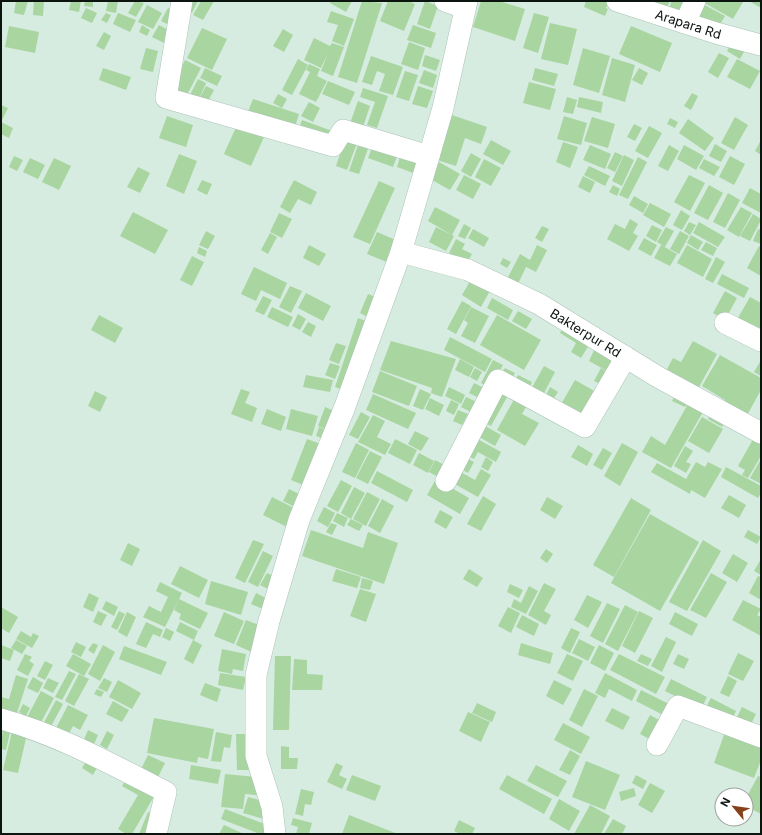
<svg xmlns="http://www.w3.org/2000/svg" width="762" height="835" font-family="Inter,sans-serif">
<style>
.building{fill:#a9d5a0}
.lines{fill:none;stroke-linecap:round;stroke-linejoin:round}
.minor-casing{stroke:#acc2b7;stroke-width:22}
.minor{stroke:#fff;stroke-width:21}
.labels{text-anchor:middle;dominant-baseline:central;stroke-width:3;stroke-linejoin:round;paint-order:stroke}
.street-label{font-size:13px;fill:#0c1410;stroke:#fff}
</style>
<rect width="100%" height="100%" fill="#d6ece1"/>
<path class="building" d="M16,1H28L24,15L14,13Z
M34,1H44L43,16L33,15Z
M71,1H81L79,12L69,10Z
M85,1H93V7L84,6Z
M108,1H118L116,13L106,11Z
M135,1L144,3L136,17L128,13Z
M185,1H198L192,13L182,7Z
M201,1H214L203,20L193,15Z
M331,1H352L346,12L330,3Z
M362,1L382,3L357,83L338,77Z
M388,1H408L415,4L404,31L380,21Z
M425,1L438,6L430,29L417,24Z
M481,1H499L525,9L515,41L473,27Z
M586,1L608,2L606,8L608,9L605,16L584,7Z
M655,1H670L664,13L652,7Z
M672,1H690L681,20L666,14Z
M701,1H740L743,2L733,19Z
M749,1H761V8Z
M703,4L725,16L718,28L696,16Z
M147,5L162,13L153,29L138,22Z
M86,8L97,13L92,23L81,18Z
M168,8L176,12L169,25L161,21Z
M331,11L354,19L344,46L332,41L338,25L327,22Z
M106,13L111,15L107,23L101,20Z
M118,13L136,20L130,32L113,24Z
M534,13L549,17L538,53L523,48Z
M550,23L577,29L568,65L541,59Z
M142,25L150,30L147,36L139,32Z
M159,25L170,31L164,43L152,37Z
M413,25L436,33L431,48L407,40Z
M9,26L39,32L35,53L5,47Z
M631,26L672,43L660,72L619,54Z
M202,28L227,39L212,70L187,58Z
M283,29L293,35L284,52L273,46Z
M104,32L111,36L104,50L96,46Z
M314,38L330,46L332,43L344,47L333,76L321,71L328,53L321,68L304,60Z
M409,42L425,48L418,70L401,64Z
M731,43L745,50L740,59L727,51Z
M146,48L158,51L153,72L140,69Z
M583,48L610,56L599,93L573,85Z
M719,53L729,58L718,78L708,72Z
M425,55L440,60L436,71L422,66Z
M371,56L403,67L393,95L379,91L385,74L377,71L372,85L362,82Z
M612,58L635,65L625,102L602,95Z
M298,59L308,65L292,95L282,90Z
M737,59L760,71L750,89L727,77Z
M185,60L201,68L186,97L171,90Z
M309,64L320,69L317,76L327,81L316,102L299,94L310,72L306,70Z
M103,68L131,77L126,90L99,80Z
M205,68L222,76L217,86L200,78Z
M535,68L558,74L554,86L532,80Z
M639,68L648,73L642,85L632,80Z
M424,70L437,75L433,88L419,83Z
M405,71L418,75L409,101L396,97Z
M198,79L206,83L198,101L189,97Z
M328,81L355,92L349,105L322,94Z
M529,82L556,89L550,110L523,103Z
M206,86L214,90L207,103L199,99Z
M418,86L433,91L427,108L412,104Z
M363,88L388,96L377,128L367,125L375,102L360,97Z
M692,93L698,96L691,110L684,106Z
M278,94L287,99L282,108L273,103Z
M567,97L577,100L573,114L563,112Z
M579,97L603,102L601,113L577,107Z
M253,99L299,114L294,130L247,114Z
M358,101L370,106L362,130L349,126Z
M309,102L320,108L313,122L301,116Z
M1,105L8,108L1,122L13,128L9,138L1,134Z
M452,115L487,127L481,144L465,138L456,166L437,160Z
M167,116L193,125L186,147L159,138Z
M564,116L587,123L581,145L557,139Z
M592,117L615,124L608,148L584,141Z
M735,117L748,125L734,150L721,143Z
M670,118L678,122L675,128L667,124Z
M688,119L714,138L705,151L679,133Z
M302,120L335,132L331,144L298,131Z
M634,124L642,128L635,141L627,137Z
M237,125L264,137L251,166L224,154Z
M649,126L662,133L648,158L635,151Z
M345,139L357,143L347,170L336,166Z
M491,140L511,151L503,165L483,154Z
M761,140V155L755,151Z
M359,142L369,146L359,174L349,171Z
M563,142L578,147L570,168L556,162Z
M715,144L727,151L721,162L709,156Z
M373,145L398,154L393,167L368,158Z
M590,145L611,154L605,169L583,160Z
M669,145L679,151L668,171L658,166Z
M684,145L704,156L696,170L677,159Z
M402,150L421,157L416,174L397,167Z
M615,152L623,156L615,172L607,168Z
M471,153L481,159L471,177L461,171Z
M179,154L197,161L184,194L166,186Z
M624,155L634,160L622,186L612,181Z
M14,156L23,160L17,171L9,167Z
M730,156L745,164L734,185L719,177Z
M638,157L647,162L628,199L619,195Z
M30,158L45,165L38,179L23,172Z
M54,158L71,166L59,190L42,182Z
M484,159L501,168L491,186L475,177Z
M704,159L720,167L714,176L699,168Z
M439,162L460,174L450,190L430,179Z
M589,166L610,176L605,186L584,175Z
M138,167L150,173L140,193L127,187Z
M464,175L481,184L473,199L456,190Z
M689,175L705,183L690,211L674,202Z
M583,176L595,182L590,193L578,187Z
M202,180L212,184L207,195L197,190Z
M294,180L317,192L311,205L298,199L290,213L280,207Z
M379,181L395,188L370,244L353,237Z
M613,185L620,189L617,196L609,192Z
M709,185L723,193L708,220L694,213Z
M750,188L761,194V213L742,203Z
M728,193L740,200L725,228L713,222Z
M634,196L648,204L643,213L629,205Z
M650,203L671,214L664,227L643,215Z
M435,207L460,220L452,235L428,221Z
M741,207L752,213L739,237L727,230Z
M681,210L690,216L682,230L673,225Z
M133,212L168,230L155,254L120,236Z
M279,213L292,219L282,238L270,232Z
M753,214L761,219V220L750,241L740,236Z
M630,219L638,224L633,233L638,236L629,251L607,239L615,224L625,229Z
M689,222L696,225L690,235L684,231Z
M699,222L725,237L718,247L693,233Z
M464,224L471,228L465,239L458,236Z
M652,225L662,230L656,242L646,236Z
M542,226L549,229L542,242L535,238Z
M436,227L454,236L446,251L429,242Z
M666,227L674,231L665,247L657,242Z
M473,229L489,238L484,247L468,238Z
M758,229L761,230V244L753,241Z
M206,231L215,236L208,249L199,245Z
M680,231L689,236L679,254L670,249Z
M377,232L398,241L389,263L367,254Z
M270,233L277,237L268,254L261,250Z
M691,235L703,242L698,250L687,243Z
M644,238L657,245L651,256L638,249Z
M456,239L465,244L462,249L472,254L467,263L449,253Z
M706,242L717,248L713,256L701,250Z
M309,245L326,254L319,266L303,258Z
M537,245L547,250L536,272L526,267L517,286L506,281L520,254L530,260Z
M661,245L677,254L670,266L654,258Z
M687,245L712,259L703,277L677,263Z
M759,246L761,247V276L747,268Z
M199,247L207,251L205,257L197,253Z
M192,256L204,262L192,286L180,280Z
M716,257L725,262L713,283L705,279Z
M503,258L511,262L507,268L500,264Z
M254,267L287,283L280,299L261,290L256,301L241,294Z
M722,274L749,288L744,298L717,284Z
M473,276L492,287L481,307L462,295Z
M290,286L302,291L291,313L279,307Z
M725,291L737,298L725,320L713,313Z
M306,293L331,306L323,321L298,308Z
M368,294L380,299L371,319L360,313Z
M263,296L272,300L264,315L255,311Z
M750,297L761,303V335L735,323Z
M492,298L513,310L508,320L487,308Z
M462,301L471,306L456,334L447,329Z
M272,307L293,317L288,327L267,317Z
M471,307L489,316L475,343L461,336L468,323L464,320Z
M518,311L532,319L526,329L512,321Z
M298,314L306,319L300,330L292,326Z
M99,315L123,328L115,343L91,330Z
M497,315L541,340L524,370L480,345Z
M358,318L374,324L350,392L335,387Z
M308,322L316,326L311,337L302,332Z
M564,326L591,342L581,358L571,352L576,343L560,333Z
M450,337L492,359L485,372L444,350Z
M391,341L456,359L442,397L431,393L432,388L380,370Z
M693,341L717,354L698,389L666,371L673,358L681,362Z
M336,343L346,346L339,364L329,360Z
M596,346L617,358L609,372L589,361Z
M720,355L761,378V390L746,417L723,403L725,400L702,386Z
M460,359L474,367L469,377L455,370Z
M493,360L503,365L490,388L481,383Z
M761,360V376L754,372Z
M330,363L340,366L335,379L325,375Z
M544,366L555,372L542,397L530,391Z
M475,368L482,372L477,381L470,377Z
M505,368L515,373L510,382L500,377Z
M601,368L609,373L602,385L594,381Z
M380,371L417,386L409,406L372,392Z
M306,375L333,380L330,392L303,387Z
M518,375L532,382L527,392L513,384Z
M575,380L598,393L584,419L560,406Z
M474,383L490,391L485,401L469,393Z
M501,384L511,390L491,426L481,421Z
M449,387L465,395L461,404L445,396Z
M550,387L558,392L552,401L545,397Z
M241,389L250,392L245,403L257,408L252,422L231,414Z
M420,389L431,394L423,410L413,406Z
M95,391L107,397L100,412L88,406Z
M677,392L690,399L685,407L672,401Z
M373,394L416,413L408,429L366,410Z
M517,394L530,400L522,414L539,423L525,446L497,430Z
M466,397L481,404L475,414L461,407Z
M430,398L444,405L439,416L425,409Z
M451,400L459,404L454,415L446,411Z
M689,402L704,410L671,468L642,452L651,436L665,445Z
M325,407L341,414L333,432L318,426Z
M267,409L286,417L281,431L261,424Z
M291,409L318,416L312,436L286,429Z
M458,410L468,414L462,425L453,421Z
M712,411L727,419L722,427L708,419Z
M361,412L370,417L358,439L349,435Z
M373,415L385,421L377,437L391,444L385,455L358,442Z
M702,417L723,429L709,453L688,441Z
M480,423L501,435L495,446L474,434Z
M319,427L332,432L329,441L316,436Z
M415,431L429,438L421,451L408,444Z
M756,434L761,437V456L748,478L742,475L745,470L738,466Z
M474,437L501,452L496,462L478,452L474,459L464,454Z
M307,439L329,447L313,489L291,480Z
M395,439L417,450L410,464L388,453Z
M356,443L369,450L355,478L342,472Z
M622,443L638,452L620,486L604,476Z
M578,445L593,454L587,466L571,457Z
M685,446L693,451L686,462L691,464L686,473L674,466Z
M603,448L612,453L602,470L593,465Z
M370,451L382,457L368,484L356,478Z
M419,453L434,461L428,473L413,465Z
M464,457L474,462L468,473L458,467Z
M486,457L493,462L488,471L481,467Z
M761,459V484L750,478Z
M435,460L448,467L442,479L429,472Z
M696,462L705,467L708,462L722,469L705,498L691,490L690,494L651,472L657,463L686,479Z
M726,467L761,486V493L758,498L721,477Z
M481,469L491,475L478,497L451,482L457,470L475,480Z
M377,471L413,490L407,502L371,483Z
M436,479L469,498L460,514L427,495Z
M341,480L352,486L338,512L327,506Z
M354,487L365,493L351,519L341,513Z
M289,489L301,495L295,507L283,501Z
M367,492L380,499L366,526L353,519Z
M729,495L746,505L739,518L721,508Z
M483,496L496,504L481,531L467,524Z
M272,497L296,509L287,527L263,515Z
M547,497L563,506L555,519L540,510Z
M631,498L651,510L614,577L593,565Z
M382,499L394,506L380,533L368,526Z
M324,507L335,513L328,527L317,521Z
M440,510L453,517L446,529L434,522Z
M337,513L348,518L344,527L333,521Z
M650,514L699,542L660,611L611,583Z
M351,519L363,525L359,531L347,525Z
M331,523L337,525L332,535L326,532Z
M311,530L363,548L368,532L398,543L384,584L302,556Z
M748,530L761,537L757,544L744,537Z
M253,540L264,544L245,583L235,578Z
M703,540L721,551L687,611L669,602Z
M128,543L140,549L132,566L120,560Z
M546,549L553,554L547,563L540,558Z
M263,551L273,556L258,587L248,582Z
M733,554L748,563L737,582L722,573Z
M761,559V575L754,571Z
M180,566L208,580L199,598L171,584Z
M336,569L361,577L357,588L332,581Z
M469,569L483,578L477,587L463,579Z
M267,573L280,579L274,592L260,585Z
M711,573L727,582L706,618L690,610Z
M758,576L761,577V600L749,593Z
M362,578L373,581L370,590L360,588Z
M211,581L248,592L241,615L205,604Z
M160,582L182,593L165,627L143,617L149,606L161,612L168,597L156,591Z
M544,583L556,589L544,611L551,615L546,625L528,615Z
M510,584L523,590L519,598L507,592Z
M529,586L538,591L526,614L511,607L514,599L521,603Z
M360,589L376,594L366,622L350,616Z
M89,593L99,598L93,612L83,607Z
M256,593L270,600L265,610L251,604Z
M587,595L602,602L588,628L574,620Z
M179,599L208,613L200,629L179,619L181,614L174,610Z
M743,600L761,609L757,615L761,617V636L732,620Z
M106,601L118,607L114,616L102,609Z
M607,603L620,609L603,643L590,636Z
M625,605L638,612L618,651L605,644Z
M1,607L18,617L9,633L1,628Z
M508,607L520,613L511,633L498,626Z
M98,611L107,615L101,626L93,622Z
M119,611L125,614L117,630L111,627Z
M639,611L653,618L635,653L622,646Z
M127,612L136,617L127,637L118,632Z
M224,612L244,621L234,644L214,636Z
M675,612L698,624L692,636L669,624Z
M522,615L539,624L534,636L516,627Z
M246,620L264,627L254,653L236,645Z
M146,622L163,630L160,637L153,634L146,648L136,644Z
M180,622L198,631L194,640L176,631Z
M166,628L174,632L170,641L162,637Z
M571,628L580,632L570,653L561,648Z
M21,631L31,637L33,633L39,636L32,648L16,639Z
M666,637L676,642L662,672L651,666Z
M579,639L595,647L588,661L572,653Z
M16,640L27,646L22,654L11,648Z
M193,640L202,645L193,664L184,659Z
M76,642L86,647L81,657L71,652Z
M93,643L98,645L94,654L88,650Z
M521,643L553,653L550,664L518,655Z
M1,645L14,650L10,661L1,658Z
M103,645L115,652L100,681L88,674Z
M599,645L614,653L605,671L590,663Z
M124,646L167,662L161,675L119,659Z
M222,649L246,654L243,671L233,669L232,674L218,671Z
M738,653L754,661L743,681L728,674Z
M25,654L32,657L29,661L34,664L28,676L17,670Z
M73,654L91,664L84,676L66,666Z
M567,654L583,661L573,681L557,673Z
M619,654L665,677L656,694L610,670Z
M641,654L652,659L648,666L637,661Z
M678,654L689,659L684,669L673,664Z
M275,656H291L289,730H273Z
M294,659L307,660V674L323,675L322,690H292Z
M45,661L53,665L45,680L37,676Z
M69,671L76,674L62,700L55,697Z
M220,673L246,677L243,690L218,685Z
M605,673L637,690L632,701L609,689L605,698L595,693Z
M79,674L89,679L74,706L65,701Z
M16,675L28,679L15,719L1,715V697L9,699Z
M728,676L737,681L729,697L720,693Z
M33,677L43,683L38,693L27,688Z
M48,678L59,683L53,693L43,688Z
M104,678L112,682L107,692L98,688Z
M671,679L707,697L701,709L665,691Z
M118,680L141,693L132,709L109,697Z
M554,680L572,689L563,705L546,696Z
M205,683L221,689L217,702L200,695Z
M97,689L104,692L101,697L94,694Z
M584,689L598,696L582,727L569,720Z
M641,690L671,705L665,716L636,701Z
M41,691L54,698L38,728L25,721Z
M711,698L736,711L731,722L705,709Z
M56,700L63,704L48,732L41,728Z
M113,701L129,710L122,722L106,714Z
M477,703L496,712L492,722L472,713Z
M23,704L30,708L26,716L19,712Z
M68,705L88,715L80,730L73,726L65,741L53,734Z
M742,707L756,714L748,730L734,723Z
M612,708L630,717L623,730L605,721Z
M468,712L490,722L481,742L459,731Z
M650,715L661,721L651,740L640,734Z
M154,718L214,729L208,759L198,757L197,763L147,753Z
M563,723L590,737L581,754L554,740Z
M3,726L11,728L6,750L1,749Z
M726,729L761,742V760L754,778L714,763Z
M88,730L98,735L91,751L81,747Z
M12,731L27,734L18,773L3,770Z
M107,731L114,735L107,749L100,745Z
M216,732L232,735L230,748L224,747L221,762L211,761Z
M236,734H247L257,770H237Z
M281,746L289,747V758H298L297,769H281Z
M570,750L580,756L570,775L559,770Z
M148,755L165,763L155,783L138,775Z
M88,758L99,764L93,775L82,768Z
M586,761L620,775L605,810L572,797Z
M336,763L343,766L339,775L347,779L342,789L327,782Z
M191,765L221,770L218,784L189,779Z
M536,765L567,781L558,797L527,781Z
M225,774L267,778L265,796L245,794L243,809L221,807Z
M352,775L381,786L375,801L346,790Z
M507,775L552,799L544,814L499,789Z
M636,775L647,781L643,789L632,783Z
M758,776L761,777V814L746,806V798Z
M128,777L156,793L132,834H126L118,829L138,795L122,786Z
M650,783L665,791L652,813L638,805Z
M634,788L636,796L621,801L619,792Z
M301,789L314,792L311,805L305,804L303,816L295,814Z
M248,797L275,804L270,821L243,813Z
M559,799L580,811L569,831L549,819Z
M590,805L610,816L601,834H574Z
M225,809L273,827L271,834H260L221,819Z
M148,812L158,816L150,834H139Z
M349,815L398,834H342Z
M293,818L312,823L309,834H296L298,827L291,825Z
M613,819L626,826L622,834H604Z
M459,820L475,828L472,834H460L454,831Z
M224,825L244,834H219Z"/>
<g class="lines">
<g class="minor-casing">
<g id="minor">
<path d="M182,1L166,98L333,146L343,130L429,156"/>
<path d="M445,1L465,8"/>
<path id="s1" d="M617,1L716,33L761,45"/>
<path d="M685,23L695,1"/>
<path id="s2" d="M401,252L468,270L539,304L658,377L761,433"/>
<path d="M725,323L761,341"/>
<path d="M446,481L498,380L585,427L626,357"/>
<path d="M1,719C59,735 113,765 166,792L156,834"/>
<path d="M657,745L678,706L761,737"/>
<path d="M275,834L272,807L256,756V675L269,621L299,520L344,409L401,252L443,108L467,1"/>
</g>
</g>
<use href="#minor" class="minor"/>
</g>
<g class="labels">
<g class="street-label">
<text stroke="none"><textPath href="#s1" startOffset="75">Arapara Rd</textPath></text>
<text stroke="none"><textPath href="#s2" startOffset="203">Bakterpur Rd</textPath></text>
</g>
</g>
<rect width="762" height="835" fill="none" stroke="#0c1410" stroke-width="4"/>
<g transform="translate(734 807) rotate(299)"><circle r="19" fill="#ffffff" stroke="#9ea19f"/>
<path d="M0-3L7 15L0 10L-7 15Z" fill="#864119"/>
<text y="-6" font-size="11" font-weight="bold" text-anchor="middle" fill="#0c1410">N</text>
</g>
</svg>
